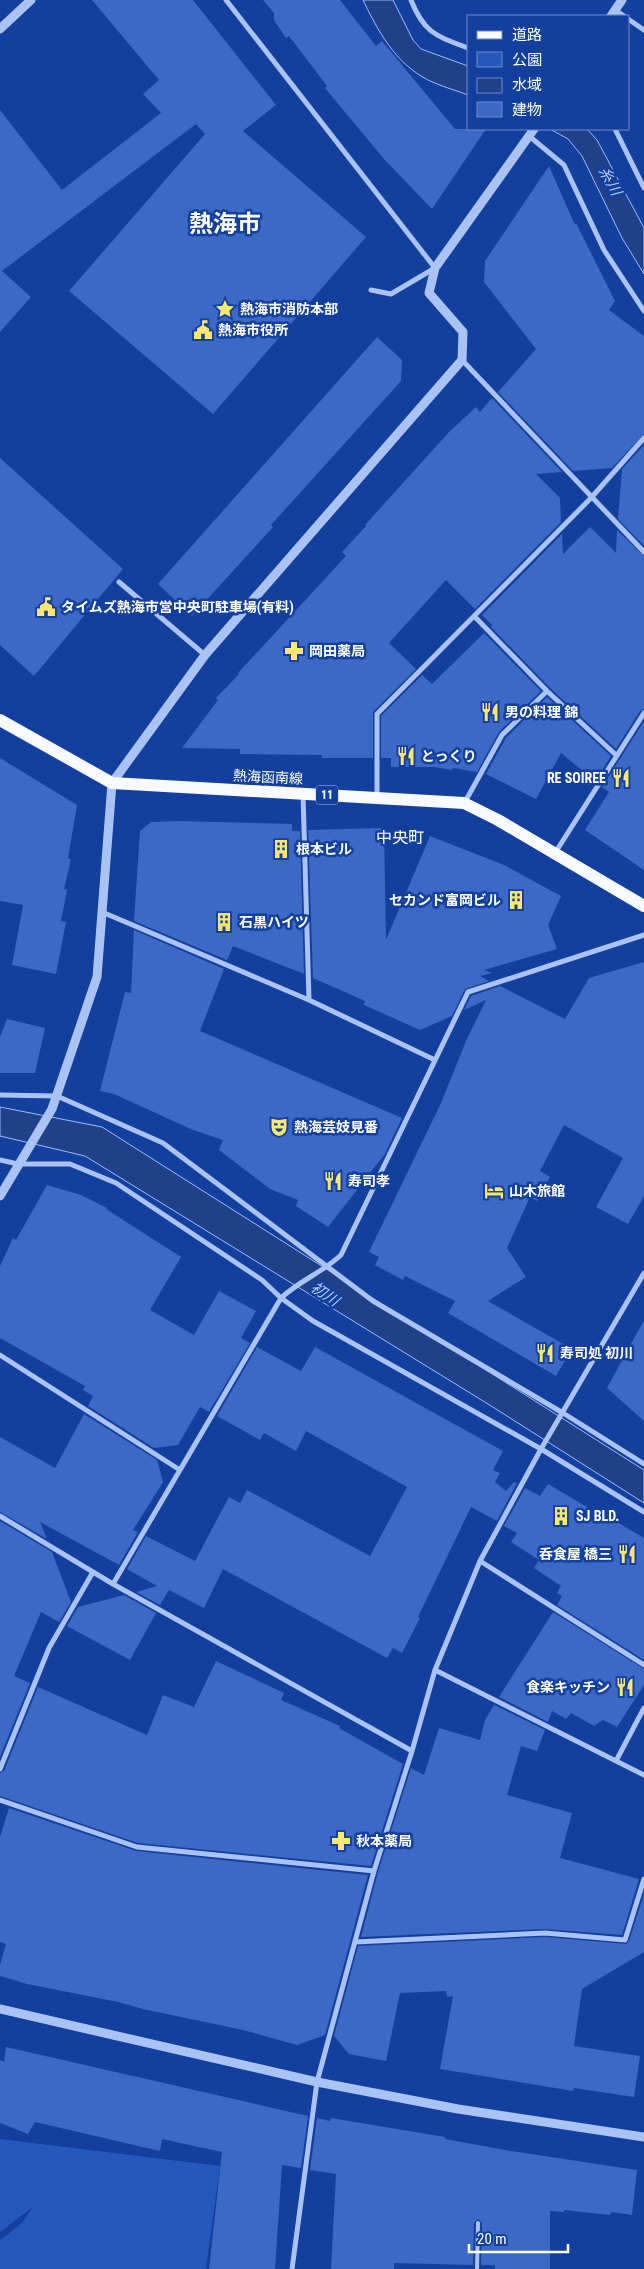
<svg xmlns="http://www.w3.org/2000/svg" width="644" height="2269" font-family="'Roboto Condensed','Noto Sans JP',sans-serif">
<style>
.green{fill:#2558bd}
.water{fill:#20418a;stroke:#9cbcf7}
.building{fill:#3c69c6}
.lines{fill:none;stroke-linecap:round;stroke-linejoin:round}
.service{stroke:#aac3f4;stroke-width:4}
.minor{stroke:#aac3f4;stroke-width:5}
.tertiary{stroke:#aac3f4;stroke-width:9}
.primary{stroke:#f8faff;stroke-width:12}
.labels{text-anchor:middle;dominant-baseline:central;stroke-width:5;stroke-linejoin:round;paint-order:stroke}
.shield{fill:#133f9f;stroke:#b8c5e2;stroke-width:1}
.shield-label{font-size:12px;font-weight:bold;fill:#fff}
.poi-label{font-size:14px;font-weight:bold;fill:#fff;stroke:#133f9f;text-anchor:start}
.street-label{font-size:14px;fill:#fff;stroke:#133f9f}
.water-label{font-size:15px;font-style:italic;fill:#b7cefb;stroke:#133f9f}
.quarter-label{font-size:16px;fill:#fff;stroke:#133f9f}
.town-label{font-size:24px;font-weight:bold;fill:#fff;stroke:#133f9f}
</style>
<rect width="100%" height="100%" fill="#133f9f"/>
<path class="green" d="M0,2139L220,2166L206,2269H0V2240L22,2223L33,2207L0,2232Z"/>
<path class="water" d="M363,0H393L413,40L421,49L468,66V95C455,90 440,86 428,80C395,63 378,31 363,0Z
M550,129H587L597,140L644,228V274L622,238L582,156L568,139Z
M0,1107L102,1127L644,1470V1503L488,1404L85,1156L0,1136Z"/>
<path class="building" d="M92,0H193L276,105L243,131L366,237L213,414L69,291L205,134L196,124L2,271L31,297L0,332V110L62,190L161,113L143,94L159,80Z
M263,0H340L376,46L382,41L455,129H486L432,209L384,159L325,88L327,86L289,36L286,38L274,20V13Z
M549,166L575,225L576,223L615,301L609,310L644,336V434L612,468L573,471L498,392L536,349L484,282L485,261Z
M377,337L402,360L401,381L271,525L273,527L192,616L158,584Z
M492,398L562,472L536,474L560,498L561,522L475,609L446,580L389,643L416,669L373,712V758H322V755L240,754V749L182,748L218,700L216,698L239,674L238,673L346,556L342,552L366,526L365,525L449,432L476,407L480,412Z
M644,445V546L618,519L622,469Z
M0,458L123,569L34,676L0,645Z
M590,527L616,553L617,530L644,556V709L640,711L616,749L550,688L491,627L492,625L482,615L562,534L563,554Z
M484,633L541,691L499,732L477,772L453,768L452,770L434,767H391V758H381V716L422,675L432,684Z
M547,697L611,756L595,781L561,753L536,799L486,774L506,738Z
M644,721V870L585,830L609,792L602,787Z
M0,758L77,805L68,858L71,859L64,889L67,890L61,921L66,922L56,974L12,965L23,905L0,901Z
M178,821L292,824V831H300L304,974L233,946L227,960L134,921L140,831L151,822Z
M384,828L386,940L430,836L504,865L561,896L548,925L557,949L484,970L492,973L480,976L489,981L465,989L452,1016L420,1030L364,1005L365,1001L313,978L308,830Z
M134,930L224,969L200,1031L402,1118L385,1154L328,1227L296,1206L298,1200L270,1189L219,1150L223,1140L193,1130L114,1094L100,1091L125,992L131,993Z
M644,962V1196L628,1224L596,1207L623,1158L564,1125L540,1171L550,1177L537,1201L530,1197L507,1248L526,1277L488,1301L572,1349L556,1376L448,1313L455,1301L405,1276L403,1280L375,1265L379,1257L369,1252L441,1103L466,1041L486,1000L464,1010L471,996L500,986L565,1019L589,978Z
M7,1019L45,1028L35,1073H0V1037Z
M47,1185L81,1195L107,1208L106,1209L181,1257L150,1310L194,1335L219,1291L256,1311L241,1338L250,1343L209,1412L200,1407L178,1445L154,1448L88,1406L93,1396L83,1390L85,1386L0,1338V1266L13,1238L16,1240Z
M644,1320V1421L607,1388Z
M257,1347L301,1371L315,1347L503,1451L493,1470L500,1473L495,1482L506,1491L514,1482L517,1483L497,1521L471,1507L418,1617L420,1618L402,1653L393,1648L387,1658L223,1569L204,1608L169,1590L160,1605L136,1592L157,1586L127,1569L146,1536L195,1561L229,1497L240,1503L247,1490L370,1556L407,1487L306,1431L296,1451L264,1433L260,1440L217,1416Z
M84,1414L157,1460L163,1482L133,1530L138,1532L119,1565L40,1522L47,1539L0,1512V1437L55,1468Z
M548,1484L604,1517L605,1515L644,1538V1660L557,1605L562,1596L557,1593L561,1586L534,1568L539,1560L511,1542L517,1533L504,1526L525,1488L540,1496Z
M0,1521L52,1552L71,1602L59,1622L41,1612L14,1676L30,1683L0,1757Z
M124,1595L156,1613L130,1660L67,1626L78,1607Z
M553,1612L644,1669V1685L617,1727L603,1720L594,1726L571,1713L566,1719L552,1711L548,1722L499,1697Z
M216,1661L284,1693L281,1700L340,1726L339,1728L403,1764L371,1866L138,1843L0,1796V1773L4,1771L38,1687L147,1735L163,1695L194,1707Z
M494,1705L545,1730L537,1751L521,1746L507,1795L572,1813L560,1858L639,1879L622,1935L545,1929L361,1937L378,1872L411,1768L424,1775L439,1728L480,1740L485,1720Z
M9,1808L136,1851L368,1875L325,2035L297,2045L243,2030L143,2009L118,2002L27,1984L0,1976V1965L6,1944L0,1942V1837Z
M644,1894V1952L582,1989L574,2046L640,2056L634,2097L574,2088L573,2091L440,2069L453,1996L447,1997L446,1991L400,1993L386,2061L349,2054L334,2036L358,1946L545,1937L626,1944L629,1941Z
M6,2047L308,2116L301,2168L282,2165L275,2269H209L222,2152L162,2139L160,2151L35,2122L28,2134L0,2123V2060L4,2062Z
M317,2118L330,2121L331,2118L445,2137V2139L505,2150L637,2170L632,2215L611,2212L610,2215L564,2210V2212L550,2211V2269H495V2265H481L482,2223L478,2219L474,2223L473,2265L394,2263V2269H331L336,2174L310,2170Z"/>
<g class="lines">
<path class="service" d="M477,2269L478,2223"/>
<path class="minor" d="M226,0L435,268L391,294L371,290
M411,0C424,33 436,36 468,48
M615,10L624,16
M628,19L644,30
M615,129L644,188
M529,136L564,165L604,250L644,311
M462,360L644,552
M119,582L205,655
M475,617L547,691L616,755
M303,794L309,1000
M377,797V714L591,498L644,438
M465,802L502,735L547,691
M555,853L644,713
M102,912L309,1000L435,1060
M0,1095L57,1096L163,1143L373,1301L563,1413L644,1464
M0,1160L18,1164H70L116,1183L262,1280L281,1298L313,1321L541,1449L644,1512
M0,1355L180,1470
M0,1516L113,1584L412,1751
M480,1561L644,1665
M113,1584L281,1298C299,1281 323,1272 341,1255L468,992L644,935
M435,1670L644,1775
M616,1761L644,1708
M0,1769L49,1648L93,1572
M0,1800L137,1847L374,1871
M355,1942L545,1933L625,1940L644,1879
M292,2269L317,2082L374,1871L412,1751L435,1670L480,1561L541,1449L644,1273"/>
<path class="tertiary" d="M611,16L622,0
M0,29L31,0
M0,1196L52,1109L97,977L112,783L205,655L462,360L463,332L429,293L435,268L534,129
M0,2009L317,2082L458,2109L644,2137"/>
<path class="primary" d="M0,720L112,783L464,803L498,820L644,906"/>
</g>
<defs>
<g id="sight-bare" transform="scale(1.5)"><path d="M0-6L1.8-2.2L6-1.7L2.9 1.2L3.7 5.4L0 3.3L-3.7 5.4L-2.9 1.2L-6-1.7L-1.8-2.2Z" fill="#ffe66e" stroke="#133f9f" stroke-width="2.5" paint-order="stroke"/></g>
<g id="civic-bare" transform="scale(1.5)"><path d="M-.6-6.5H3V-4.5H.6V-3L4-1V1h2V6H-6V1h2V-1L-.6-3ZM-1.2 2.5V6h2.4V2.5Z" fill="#ffe66e" stroke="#133f9f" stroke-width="2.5" paint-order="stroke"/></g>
<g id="pharmacy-bare" transform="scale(1.5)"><path d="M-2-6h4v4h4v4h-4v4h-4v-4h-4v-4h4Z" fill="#ffe66e" stroke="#133f9f" stroke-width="2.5" paint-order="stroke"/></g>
<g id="restaurant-bare" transform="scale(1.5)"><path d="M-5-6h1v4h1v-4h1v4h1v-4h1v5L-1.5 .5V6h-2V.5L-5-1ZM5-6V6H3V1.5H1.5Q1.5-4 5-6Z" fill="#ffe66e" stroke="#133f9f" stroke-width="2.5" paint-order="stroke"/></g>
<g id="building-bare" transform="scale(1.5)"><path d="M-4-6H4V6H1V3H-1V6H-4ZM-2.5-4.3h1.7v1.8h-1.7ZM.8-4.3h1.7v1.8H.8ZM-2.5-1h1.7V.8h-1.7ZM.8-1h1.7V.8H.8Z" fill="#ffe66e" stroke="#133f9f" stroke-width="2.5" paint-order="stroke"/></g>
<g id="theatre-bare" transform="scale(1.5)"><path d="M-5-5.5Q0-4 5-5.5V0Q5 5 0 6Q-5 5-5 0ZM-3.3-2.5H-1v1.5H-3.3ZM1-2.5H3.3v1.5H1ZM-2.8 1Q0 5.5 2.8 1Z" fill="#ffe66e" stroke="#133f9f" stroke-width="2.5" paint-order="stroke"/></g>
<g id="hotel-bare" transform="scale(1.5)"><path d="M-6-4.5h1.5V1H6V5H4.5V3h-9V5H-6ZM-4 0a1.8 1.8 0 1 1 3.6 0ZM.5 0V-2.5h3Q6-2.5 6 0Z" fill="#ffe66e" stroke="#133f9f" stroke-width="2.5" paint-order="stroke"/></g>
</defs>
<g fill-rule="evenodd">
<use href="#sight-bare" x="225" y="309"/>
<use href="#civic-bare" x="203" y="330"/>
<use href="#civic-bare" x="46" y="607"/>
<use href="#pharmacy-bare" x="294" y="651"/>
<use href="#restaurant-bare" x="490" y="712"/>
<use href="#restaurant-bare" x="406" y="756"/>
<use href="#restaurant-bare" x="621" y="778"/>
<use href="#building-bare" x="281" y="849"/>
<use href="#building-bare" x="516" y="900"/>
<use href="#building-bare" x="224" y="922"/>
<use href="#theatre-bare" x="279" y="1127"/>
<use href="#restaurant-bare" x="333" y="1181"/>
<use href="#hotel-bare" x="494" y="1191"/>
<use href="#restaurant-bare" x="545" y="1353"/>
<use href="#building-bare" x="561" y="1516"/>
<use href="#restaurant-bare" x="627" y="1554"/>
<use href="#restaurant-bare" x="625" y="1687"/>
<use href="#pharmacy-bare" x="341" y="1841"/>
</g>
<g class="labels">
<rect class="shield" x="316" y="785.5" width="22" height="19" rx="4"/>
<g class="shield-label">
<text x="327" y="795">11</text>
</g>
<g class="poi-label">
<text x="240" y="309">熱海市消防本部</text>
<text x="218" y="330">熱海市役所</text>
<text x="61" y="607">タイムズ熱海市営中央町駐車場(有料)</text>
<text x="309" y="651">岡田薬局</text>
<text x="505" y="712">男の料理 錦</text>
<text x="421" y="756">とっくり</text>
<text x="606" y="778" text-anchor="end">RE SOIREE</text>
<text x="296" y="849">根本ビル</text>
<text x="501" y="900" text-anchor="end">セカンド富岡ビル</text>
<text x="239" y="922">石黒ハイツ</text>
<text x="294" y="1127">熱海芸妓見番</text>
<text x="348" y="1181">寿司孝</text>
<text x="509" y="1191">山木旅館</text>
<text x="560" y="1353">寿司処 初川</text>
<text x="576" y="1516">SJ BLD.</text>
<text x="612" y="1554" text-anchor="end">呑食屋 橋三</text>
<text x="610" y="1687" text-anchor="end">食楽キッチン</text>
<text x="356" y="1841">秋本薬局</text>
</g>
<g class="street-label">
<text transform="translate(268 777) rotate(3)">熱海函南線</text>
</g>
<g class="water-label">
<text transform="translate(610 181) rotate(61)">糸川</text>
<text transform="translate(325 1294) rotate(34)">初川</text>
</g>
<g class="quarter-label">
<text x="400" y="837">中央町</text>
</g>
<g class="town-label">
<text x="225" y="224">熱海市</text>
</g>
</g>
<rect x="467" y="15" width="162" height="115" fill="#133f9f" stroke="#718cc5"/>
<rect x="477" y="31" width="25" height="8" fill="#f8faff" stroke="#718cc5"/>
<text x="512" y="40" font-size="15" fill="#ffffff">道路</text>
<rect x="477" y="52" width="25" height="15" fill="#2558bd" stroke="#718cc5"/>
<text x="512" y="65" font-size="15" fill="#ffffff">公園</text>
<rect x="477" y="78" width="25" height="15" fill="#20418a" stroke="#718cc5"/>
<text x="512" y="90" font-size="15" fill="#ffffff">水域</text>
<rect x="477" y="102" width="25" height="15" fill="#3c69c6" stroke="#718cc5"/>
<text x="512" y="115" font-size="15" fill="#ffffff">建物</text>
<path d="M469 2244v8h99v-8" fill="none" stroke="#ffffff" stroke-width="2.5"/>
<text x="477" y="2244" font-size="15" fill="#ffffff" stroke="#133f9f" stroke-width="4" paint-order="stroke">20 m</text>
</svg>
